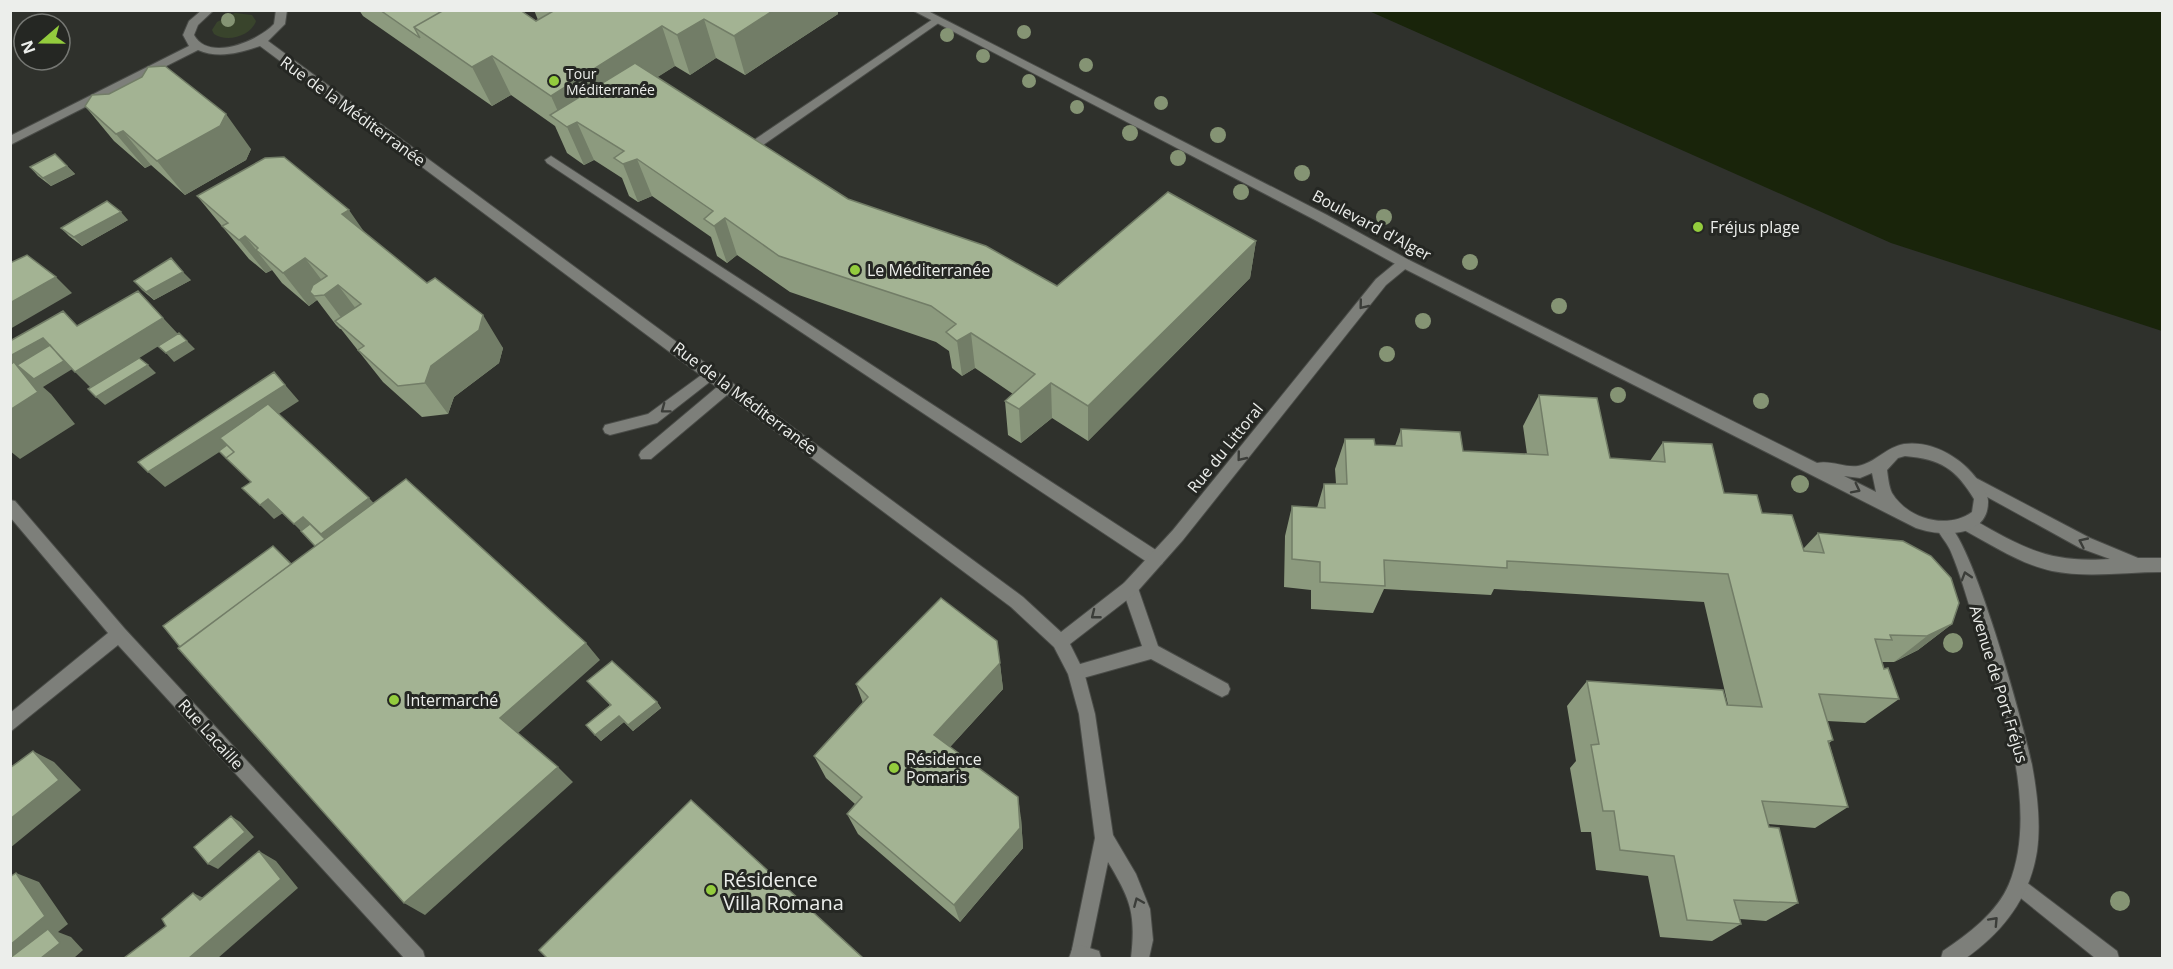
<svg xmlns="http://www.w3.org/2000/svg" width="2173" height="969" font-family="'Open Sans',sans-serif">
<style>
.green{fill:#39442c}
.water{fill:#19240a}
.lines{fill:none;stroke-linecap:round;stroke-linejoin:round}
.service-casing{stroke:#4a4c48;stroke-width:2}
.pedestrian-casing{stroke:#4a4c48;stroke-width:2}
.minor-casing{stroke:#4a4c48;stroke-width:2}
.tertiary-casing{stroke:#4a4c48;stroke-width:2}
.secondary-casing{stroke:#4a4c48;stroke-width:2}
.service{fill:#7d7f7a;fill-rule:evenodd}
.pedestrian{fill:#7d7f7a;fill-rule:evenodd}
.minor{fill:#7d7f7a;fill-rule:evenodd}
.tertiary{fill:#7d7f7a;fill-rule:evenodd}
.secondary{fill:#7d7f7a;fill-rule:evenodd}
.tree{fill:#859474}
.wall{fill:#8c9a7e}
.shaded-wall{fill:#727d67}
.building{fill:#a3b393;stroke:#727d67;stroke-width:1.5}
.oneway{stroke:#3b3d39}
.poi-dot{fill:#93cc3d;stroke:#252723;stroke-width:2}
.labels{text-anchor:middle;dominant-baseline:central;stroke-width:6;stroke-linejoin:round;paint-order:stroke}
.far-poi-label{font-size:14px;fill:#eceeeb;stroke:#252723;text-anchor:start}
.street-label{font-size:16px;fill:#eceeeb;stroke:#252723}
.poi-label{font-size:16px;fill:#eceeeb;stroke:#252723;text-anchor:start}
.near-poi-label{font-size:20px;fill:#eceeeb;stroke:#252723;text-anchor:start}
</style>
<rect width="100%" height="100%" fill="#2f312c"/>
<path class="green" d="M235,13L252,15L256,21C251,36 227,43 214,34L212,30L217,22Z"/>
<path class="water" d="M1369,11H2162V331L1891,243Z"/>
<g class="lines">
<g class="service-casing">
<path id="service" d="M936,17L942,20L940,22L753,152H745V146Z
M551,156L1162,554L1164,559L1162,564L1156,566L1150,564L547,163L545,160Z
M711,368L718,373L716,377L657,423L610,435L605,433L603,429L605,425L648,414Z
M728,380L735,386L733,390L651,459H641L639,455L641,451L723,382Z
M1974,477L2090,538L2138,558H2162V572C2126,572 2087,578 2052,571C2020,564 1992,545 1964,530L1961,525L1964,520L1969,518L1974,520C2026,549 2049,563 2110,559L2080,548L1969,487L1967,483L1969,479Z
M1130,581L1136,583L1138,588L1158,646L1228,684L1230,689L1228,694L1222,697L1216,694L1151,659L1076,680L1070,677L1068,672L1070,667L1142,646L1122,588L1124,583Z"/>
</g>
<g class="pedestrian-casing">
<path id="pedestrian" d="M2018,876L2117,951L2119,958H2095L2012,891L2009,885L2012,879Z"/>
</g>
<g class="minor-casing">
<path id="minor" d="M202,10H214L198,25L194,35C209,62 258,41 274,24L276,10H287L285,24L268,41L1023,597L1061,632L1124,583L1173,530L1376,279L1399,260H1409L1411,263L1409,266L1386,285L1183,540L1136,593L1070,644L1084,672L1095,714L1113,835L1136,874L1150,909L1153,940L1149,958H1131C1136,914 1131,900 1108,862L1089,954L1088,958H1072L1071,954L1095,838L1079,714L1068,674L1054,647L1011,607L260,46C240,53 218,59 198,50L10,145V136L189,46L183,35L189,21Z
M10,500L15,501L125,629L423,951L425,958H404L118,645L10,732V713L108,633L10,517Z"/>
</g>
<g class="tertiary-casing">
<path id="tertiary" d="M1945,522C1971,532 2025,730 2032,765C2037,792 2041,823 2037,851C2030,897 2003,932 1966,958H1941L1943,951C1968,934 1997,913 2009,884C2041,806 1999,692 1973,617C1966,596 1960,573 1951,552C1948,544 1941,537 1937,529L1940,524Z
M1080,945L1099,951L1101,958H1069L1073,947Z"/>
</g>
<g class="secondary-casing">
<path id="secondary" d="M912,10H926L1327,215L1409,260L1817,463C1831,460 1845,468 1858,466C1875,463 1886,447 1904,444C1934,440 1966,460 1981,485C1984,490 1988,495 1988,501C1989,538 1941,537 1916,528L1399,266L1317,221ZM1905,456C1941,459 1956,469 1974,499L1972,512C1947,530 1908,519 1892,493C1889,487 1888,477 1887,470L1898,458ZM1872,473L1876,492L1844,476L1860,478Z"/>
</g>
<use href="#service" class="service"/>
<use href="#pedestrian" class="pedestrian"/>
<use href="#minor" class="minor"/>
<use href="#tertiary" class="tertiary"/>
<use href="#secondary" class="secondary"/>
</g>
<g class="tree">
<circle cx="228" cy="20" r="7"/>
<circle cx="1024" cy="32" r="7"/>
<circle cx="947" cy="35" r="7"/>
<circle cx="983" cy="56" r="7"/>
<circle cx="1086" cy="65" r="7"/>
<circle cx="1029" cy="81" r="7"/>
<circle cx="1161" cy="103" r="7"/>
<circle cx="1077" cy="107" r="7"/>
<circle cx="1130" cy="133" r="8"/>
<circle cx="1218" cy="135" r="8"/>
<circle cx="1178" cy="158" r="8"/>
<circle cx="1302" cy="173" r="8"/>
<circle cx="1241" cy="192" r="8"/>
<circle cx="1384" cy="217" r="8"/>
<circle cx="1470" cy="262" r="8"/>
<circle cx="1559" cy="306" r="8"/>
<circle cx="1423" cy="321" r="8"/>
<circle cx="1387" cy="354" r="8"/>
<circle cx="1618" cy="395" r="8"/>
<circle cx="1761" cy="401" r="8"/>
<circle cx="1800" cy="484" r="9"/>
<circle cx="1953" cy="643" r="10"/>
<circle cx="2120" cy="901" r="10"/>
</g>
<path class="wall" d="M359,10H520L536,21L538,20L534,10H838V14L745,75L716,58L690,75L675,66L657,77L848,199L1057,286L1256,241L1250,278L1088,441L1052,418L1021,443L1008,435L1005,401L1013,394L975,368L962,376L952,368L949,351L936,342L790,292L737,255L727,263L717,256L711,237L652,196L638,202L629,196L622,178L594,160L584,165L567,153L555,126L511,95L492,106L363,16Z
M85,106L251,149L246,160L185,195L151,165L145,168L114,141Z
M67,166L75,174L51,186L38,176L30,167Z
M197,196L365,233L503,348L499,363L454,397L448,414L422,417L383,382L341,329H340L336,325L317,300L309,306L282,283L272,270L266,273L249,259Z
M128,220L82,246L69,236L61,228Z
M191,280L154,300L142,290L134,281Z
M1539,395L1610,458L1650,461L1663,442L1724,493L1762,513L1803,549L1818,533L1952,624L1918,650L1894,662H1882L1884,669L1899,699L1865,723L1827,721L1833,740L1829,743L1848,807L1815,828L1768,824L1798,903L1766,921L1740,919L1741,924L1712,941L1660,937L1648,876L1596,870L1591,832H1581L1570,768L1576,761L1567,706L1587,681L1728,705L1704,602L1494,589L1491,595L1384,589L1373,613L1311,609V590L1284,587L1285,536L1292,506L1317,508L1324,484H1336L1335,469L1345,439L1375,445L1395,446L1401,429L1463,451L1527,454L1523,426Z
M997,641L1003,689L950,747L1021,818L1023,848L960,922L858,834L847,814L855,804L826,778L814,756L863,703L856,684Z
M587,681L657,702L661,708L633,731L624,722L601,741L586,725L610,705Z"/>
<path class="shaded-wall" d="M767,10H838V14L745,75L734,36Z
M704,19L716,58L690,75L677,35Z
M662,26L675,66L583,125L577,122L594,160L584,165L567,127L564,125L551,96Z
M492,56L511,95L492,106L472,67Z
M226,114L251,149L246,160L185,195L157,161Z
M123,131L151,165L145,168L116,134Z
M637,159L652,196L638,202L623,164Z
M67,166L75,174L51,186L43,178Z
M349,210L372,243L342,214Z
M121,212L128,220L82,246L74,237Z
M725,218L737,255L727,263L714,226Z
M245,236L272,270L266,273L239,240Z
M1256,241L1250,278L1088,441V406Z
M305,258L330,291L338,285L363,318L349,328L324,295L310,292L317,300L309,306L283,273Z
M183,272L191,280L154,300L146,292Z
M56,277L72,293L10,329V303Z
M138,291L178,334L91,388L75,372Z
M483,315L503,348L499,363L454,397L448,414L425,383L431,366Z
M971,333L975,368L962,376L957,341Z
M43,338L74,368L43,387L51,394L75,424L20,459L10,451V356Z
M187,341L195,349L174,362L166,353Z
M148,365L156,373L105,405L96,397Z
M274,372L299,401L165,487L148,472Z
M1051,383L1052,418L1021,443L1019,409Z
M369,498L382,512L317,548L321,534Z
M268,499L283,513L274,519L260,505Z
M303,517L317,531L308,538L294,524Z
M273,546L288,560L310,583L295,569Z
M1952,624L1918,650L1894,662L1927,636Z
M586,643L600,660L517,734L500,718Z
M1000,663L1003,689L940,758L934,735Z
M657,702L661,708L633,731L628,725Z
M619,716L624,722L601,741L595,735Z
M33,751L54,762L81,790L10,848V819Z
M558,767L573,782L425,915L404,903Z
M1018,797L1021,818L1023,848L960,922L954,905Z
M231,816L240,822L254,837L218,869L208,864Z
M259,851L276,861L298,888L218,958H189Z
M16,873L39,882L68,924L58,932L71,937L83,950L74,958H10V945Z
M193,893L212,902L200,900Z"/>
<path class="building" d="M380,10H444L414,27L420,38Z
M444,10H520L536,21L555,10H774L734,36L704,19L677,35L662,26L551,96L492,56L472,67L414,27Z
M635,63L848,199L986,246L1057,286L1168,192L1256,241L1088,406L1051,383L1019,409L1005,401L1035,374L971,333L957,341L946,332L956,324L931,306L779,256L725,218L714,226L704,219L713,211L637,159L623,164L614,158L624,151L577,122L567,127L550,115Z
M165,66L226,114L220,126L157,161L123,131L116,134L85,106L92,95L109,94L142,77L148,67Z
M55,154L67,166L43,178L30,167Z
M284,157L349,210L342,214L427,283L435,278L483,315L479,330L431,366L425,383L398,386L358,350L364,346L335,321L361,304L338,285L324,295L314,296L310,292L313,285L327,276L305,258L283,273L256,250L258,248L245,236L239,240L222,226L228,223L197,196L265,158Z
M107,201L121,212L74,237L61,228Z
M27,255L56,277L10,303V263Z
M171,258L183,272L146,292L134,281Z
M138,291L163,318L75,372L43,338L10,356V341L63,311L77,326Z
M179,333L187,341L166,353L158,346Z
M50,345L64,361L34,379L17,365Z
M139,358L148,365L96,397L88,389Z
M14,362L38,392L10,410V365Z
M274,372L285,385L148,472L138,462Z
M1539,395L1597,398L1610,458L1665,462L1663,442L1712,444L1724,493L1757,495L1762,513L1792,515L1804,551L1824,553L1818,533L1903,541L1931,556L1951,578L1959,603L1952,624L1927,636L1890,635L1892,640L1875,639L1884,669L1888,668L1899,699L1819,694L1833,740L1828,741L1848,807L1762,801L1769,827L1779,828L1798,903L1734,900L1741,924L1687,920L1674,856L1620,850L1614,811H1603L1591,745L1599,744L1587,681L1723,690L1727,705L1762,707L1728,574L1507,561V568L1384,560L1385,586L1320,582V562L1292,559V506L1325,508L1324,484H1347L1345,439H1374L1375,445L1402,446L1401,429L1460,432L1463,451L1548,455Z
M268,404L369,498L321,534L303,517L294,524L268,499L260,505L242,488L251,482L226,458L234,452L220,438Z
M227,445L234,452L226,458L219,451Z
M406,479L586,643L500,718L558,767L404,903L178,648Z
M310,524L325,539L315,546L301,531Z
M273,546L291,564L180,647L163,626Z
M941,598L997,641L1000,663L934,735L1018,797L1020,828L954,905L847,814L862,797L814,756L868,697L856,684Z
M612,661L657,702L628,725L619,716L595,735L586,725L611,705L587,681Z
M33,751L59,780L10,819V768Z
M691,800L863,958H547L539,950Z
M231,816L245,832L208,864L194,847Z
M259,851L281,879L189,958H124L166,926L162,919L193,893L200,900Z
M16,873L45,916L10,945V877Z
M48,929L60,943L41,958H10Z"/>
<defs><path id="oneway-chevron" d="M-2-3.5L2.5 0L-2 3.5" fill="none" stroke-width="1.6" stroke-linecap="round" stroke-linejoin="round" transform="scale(1.5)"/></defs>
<g class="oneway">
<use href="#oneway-chevron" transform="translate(1363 305) rotate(129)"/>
<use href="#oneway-chevron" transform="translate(665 409) rotate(143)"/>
<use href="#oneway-chevron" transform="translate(1241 457) rotate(129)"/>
<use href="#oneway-chevron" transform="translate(1856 489) rotate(27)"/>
<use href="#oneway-chevron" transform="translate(2083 542) rotate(-155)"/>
<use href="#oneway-chevron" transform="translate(1966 576) rotate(-107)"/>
<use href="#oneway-chevron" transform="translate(1095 615) rotate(142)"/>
<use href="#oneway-chevron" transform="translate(1138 902) rotate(-113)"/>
<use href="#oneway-chevron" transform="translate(1994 921) rotate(-47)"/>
</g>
<g class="poi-dot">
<circle cx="554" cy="81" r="6"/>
<circle cx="1698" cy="227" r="6"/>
<circle cx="855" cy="270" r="6"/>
<circle cx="394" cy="700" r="6"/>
<circle cx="894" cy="768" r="6"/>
<circle cx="711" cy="890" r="6"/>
</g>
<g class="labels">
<g class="far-poi-label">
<text x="566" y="73">Tour<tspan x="566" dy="16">Méditerranée</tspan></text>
</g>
<g class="street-label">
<text transform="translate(353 111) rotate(36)">Rue de la Méditerranée</text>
<text transform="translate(1372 225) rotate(28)">Boulevard d'Alger</text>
<text transform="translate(745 398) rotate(37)">Rue de la Méditerranée</text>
<text transform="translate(1225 448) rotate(-51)">Rue du Littoral</text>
<text transform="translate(1999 684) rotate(73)">Avenue de Port Fréjus</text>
<text transform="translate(211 734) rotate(48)">Rue Lacaille</text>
</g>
<g class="poi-label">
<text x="1710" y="227">Fréjus plage</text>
<text x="867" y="270">Le Méditerranée</text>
<text x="406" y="700">Intermarché</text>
<text x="906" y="759">Résidence<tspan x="906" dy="18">Pomaris</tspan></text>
</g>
<g class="near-poi-label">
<text x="723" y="879">Résidence<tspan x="723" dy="23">Villa Romana</tspan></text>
</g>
</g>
<rect width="2173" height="969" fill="none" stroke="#eceeeb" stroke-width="24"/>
<g transform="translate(42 42) rotate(250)"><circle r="28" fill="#252723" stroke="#757773" stroke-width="1.5"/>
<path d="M0-4.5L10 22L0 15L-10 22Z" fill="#93cc3d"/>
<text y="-9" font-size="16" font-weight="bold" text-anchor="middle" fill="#eceeeb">N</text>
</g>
</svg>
